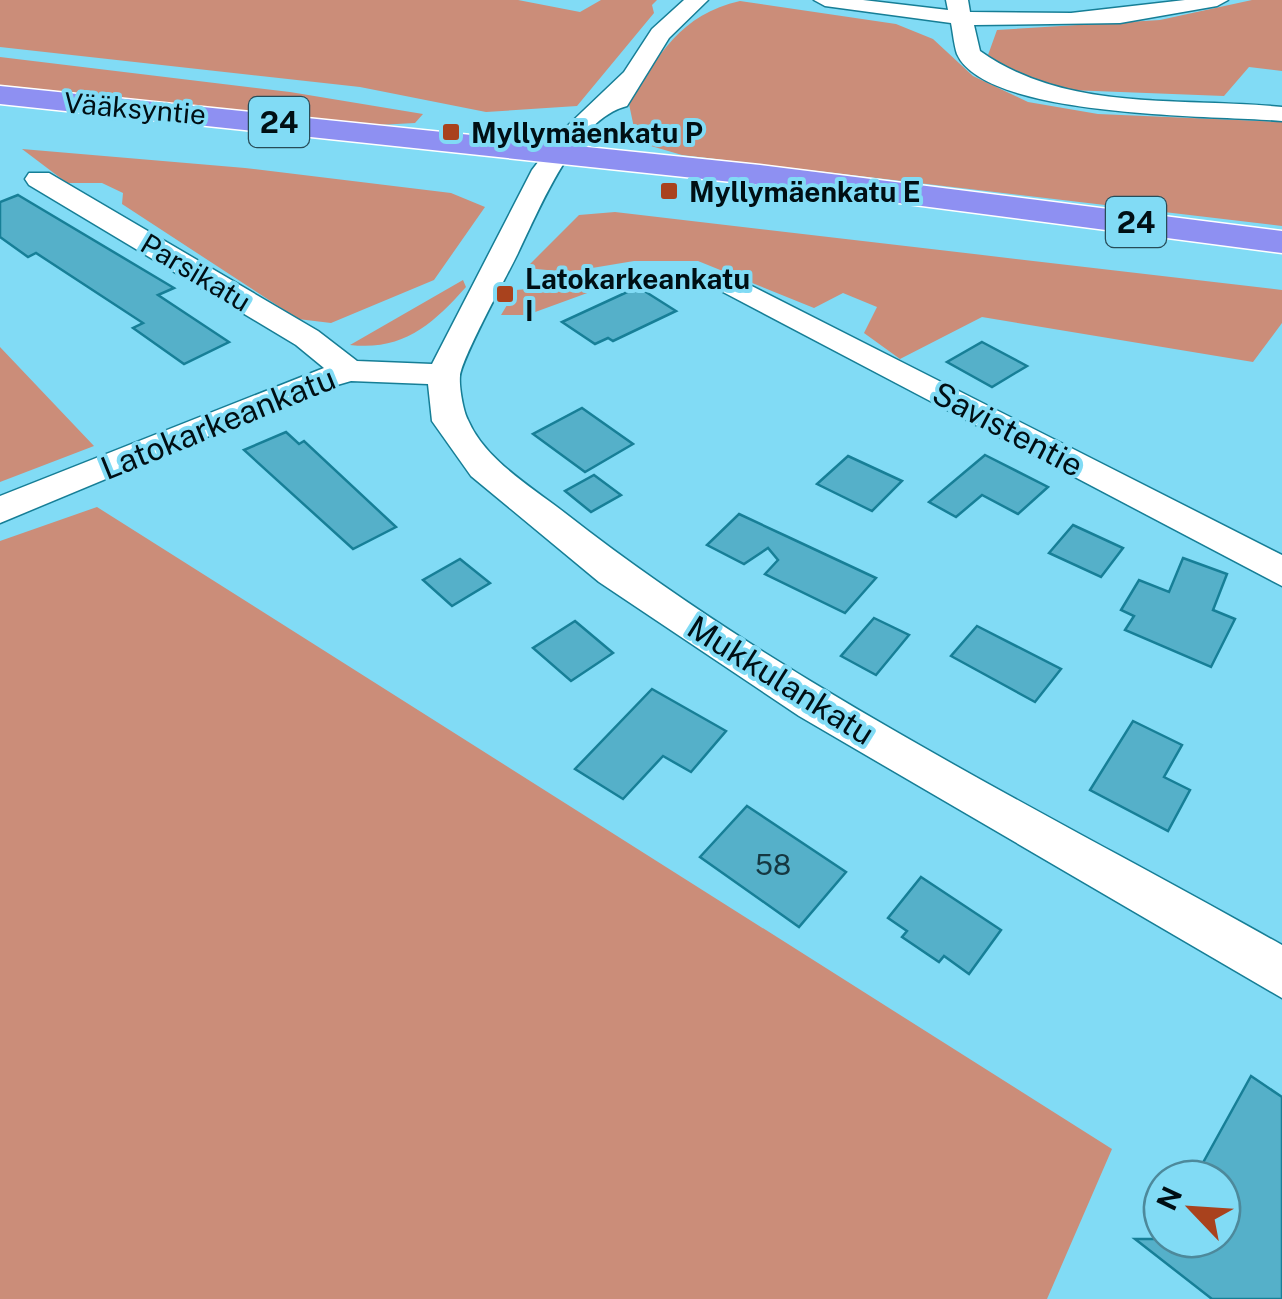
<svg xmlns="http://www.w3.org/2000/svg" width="1282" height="1299" font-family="'Public Sans',sans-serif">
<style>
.forest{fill:#cb8d79}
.building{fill:#55b0c9;stroke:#177f97;stroke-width:2.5}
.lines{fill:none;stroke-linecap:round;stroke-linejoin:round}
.minor-casing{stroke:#167e96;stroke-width:3}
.trunk-casing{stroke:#fff;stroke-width:3}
.minor{fill:#fff;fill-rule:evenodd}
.trunk{fill:#8e90f2;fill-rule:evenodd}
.poi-dot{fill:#a9421d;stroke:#81dbf5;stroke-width:4}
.labels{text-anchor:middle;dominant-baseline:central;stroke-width:8;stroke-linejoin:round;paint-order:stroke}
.far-street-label{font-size:28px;fill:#000f14;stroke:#81dbf5}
.far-poi-label{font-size:28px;font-weight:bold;fill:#000f14;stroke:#81dbf5;text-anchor:start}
.number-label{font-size:28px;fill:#153741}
.shield{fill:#81dbf5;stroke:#274c58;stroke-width:2.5}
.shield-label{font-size:30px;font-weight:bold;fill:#000f14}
.street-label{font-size:32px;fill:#000f14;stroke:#81dbf5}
</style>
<rect width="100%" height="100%" fill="#81dbf5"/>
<path class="forest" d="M0,0H518L580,12L601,0H657L652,5L654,13L577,106L486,112L360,87L0,47Z
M1252,0H1282V71L1249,67L1224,96L1069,90L1020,77L988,55L997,30L1160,20Z
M740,1L896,24L933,39L973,76L1028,102L1098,114L1282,122V226L682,155L637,142L629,104C658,55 681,14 740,1Z
M0,57L290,92L423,114L415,123L378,125L0,85Z
M22,149L245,168L451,193L485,207L434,280L331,323L298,319L122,204L123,193L102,183H67Z
M615,212L1282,290V323L1253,362L982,317L900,359L864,333L877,307L843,293L814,308L698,261H634L568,272L526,268L579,215Z
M463,280L466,287C432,325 403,351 350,345Z
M593,283L601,288L527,315H501L516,290Z
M0,347L94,446L0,482Z
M97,507L1112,1149L1047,1299H0V541Z"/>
<path class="building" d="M18,195L174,288L158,295L229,342L184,364L133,328L143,323L36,253L28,257L0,237V202Z
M638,287L676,311L613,341L608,338L595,344L562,322Z
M982,342L1027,366L992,387L947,362Z
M582,408L633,444L585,472L533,434Z
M286,432L299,444L304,441L396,527L353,549L244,450Z
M985,455L1048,487L1018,514L982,495L956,517L929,502Z
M848,456L902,481L872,511L817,484Z
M594,475L621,495L591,512L565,491Z
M739,514L786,536L876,578L845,613L765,574L778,560L768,548L744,564L707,545Z
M1073,525L1123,548L1101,577L1049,553Z
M1183,558L1227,574L1213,610L1235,619L1211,667L1125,630L1134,616L1121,610L1139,580L1169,592Z
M460,559L490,583L452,606L423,580Z
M874,618L909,635L876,675L841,656Z
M575,621L613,653L571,681L533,648Z
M977,626L1061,669L1035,702L951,656Z
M652,689L726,731L691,772L663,756L623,799L575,769Z
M1133,721L1182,745L1164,777L1190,790L1168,831L1090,790Z
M747,806L846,872L799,927L700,857Z
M921,877L1001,930L969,974L944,956L939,962L902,937L907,931L888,918Z
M1251,1076L1282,1097V1299H1212L1135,1239H1222V1179H1194Z"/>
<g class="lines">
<g class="minor-casing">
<path id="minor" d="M684,0H708L669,38L627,106C575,119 540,208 518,253C507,276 462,357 460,376C459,386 463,411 468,420C485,460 532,487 565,513C784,685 1040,809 1282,945V998L799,716L599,582L471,476L432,421L428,384L351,381L320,390L0,523V496L324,368L296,345L29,185L25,179L29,173H49L318,331L357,361L432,364L532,170L562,131L624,72L652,29Z
M814,0H863L948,10L946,0H968L970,12L1071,13L1185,0H1228L1217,6L1120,23L974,25L980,51C1067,113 1180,97 1282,107V121C1218,115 986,119 957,54C954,45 953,33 951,23L825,6Z
M734,277L1282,555V586L723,292L719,286Z"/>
</g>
<g class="trunk-casing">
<path id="trunk" d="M0,86L760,165L1282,231V253L760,185L0,104Z"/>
</g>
<use href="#minor" class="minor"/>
<use href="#trunk" class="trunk"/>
</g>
<g class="poi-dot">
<rect x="441" y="122" width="20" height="20" rx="5"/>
<rect x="659" y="181" width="20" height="20" rx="5"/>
<rect x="495" y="284" width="20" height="20" rx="5"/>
</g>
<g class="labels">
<g class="far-street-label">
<text transform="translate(135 108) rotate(5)">Vääksyntie</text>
<text transform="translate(196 272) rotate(31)">Parsikatu</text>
</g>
<g class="far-poi-label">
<text x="471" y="132">Myllymäenkatu P</text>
<text x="689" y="191">Myllymäenkatu E</text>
<text x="525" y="278">Latokarkeankatu<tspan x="525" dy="32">I</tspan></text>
</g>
<g class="number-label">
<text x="773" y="864">58</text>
</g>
<g class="shield">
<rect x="249" y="97" width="60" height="50" rx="8"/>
<rect x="1106" y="197" width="60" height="50" rx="8"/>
</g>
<g class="shield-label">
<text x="279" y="122">24</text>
<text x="1136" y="222">24</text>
</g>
<g class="street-label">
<text transform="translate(218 423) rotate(-22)">Latokarkeankatu</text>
<text transform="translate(1008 429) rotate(28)">Savistentie</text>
<text transform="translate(781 680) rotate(32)">Mukkulankatu</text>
</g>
</g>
<g transform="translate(1192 1209) rotate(295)"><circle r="48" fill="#81dbf5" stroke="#4d899b" stroke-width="2.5"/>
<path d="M0-8L18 38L0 25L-18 38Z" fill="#a9421d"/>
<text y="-15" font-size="28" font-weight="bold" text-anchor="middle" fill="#000f14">N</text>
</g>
</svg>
